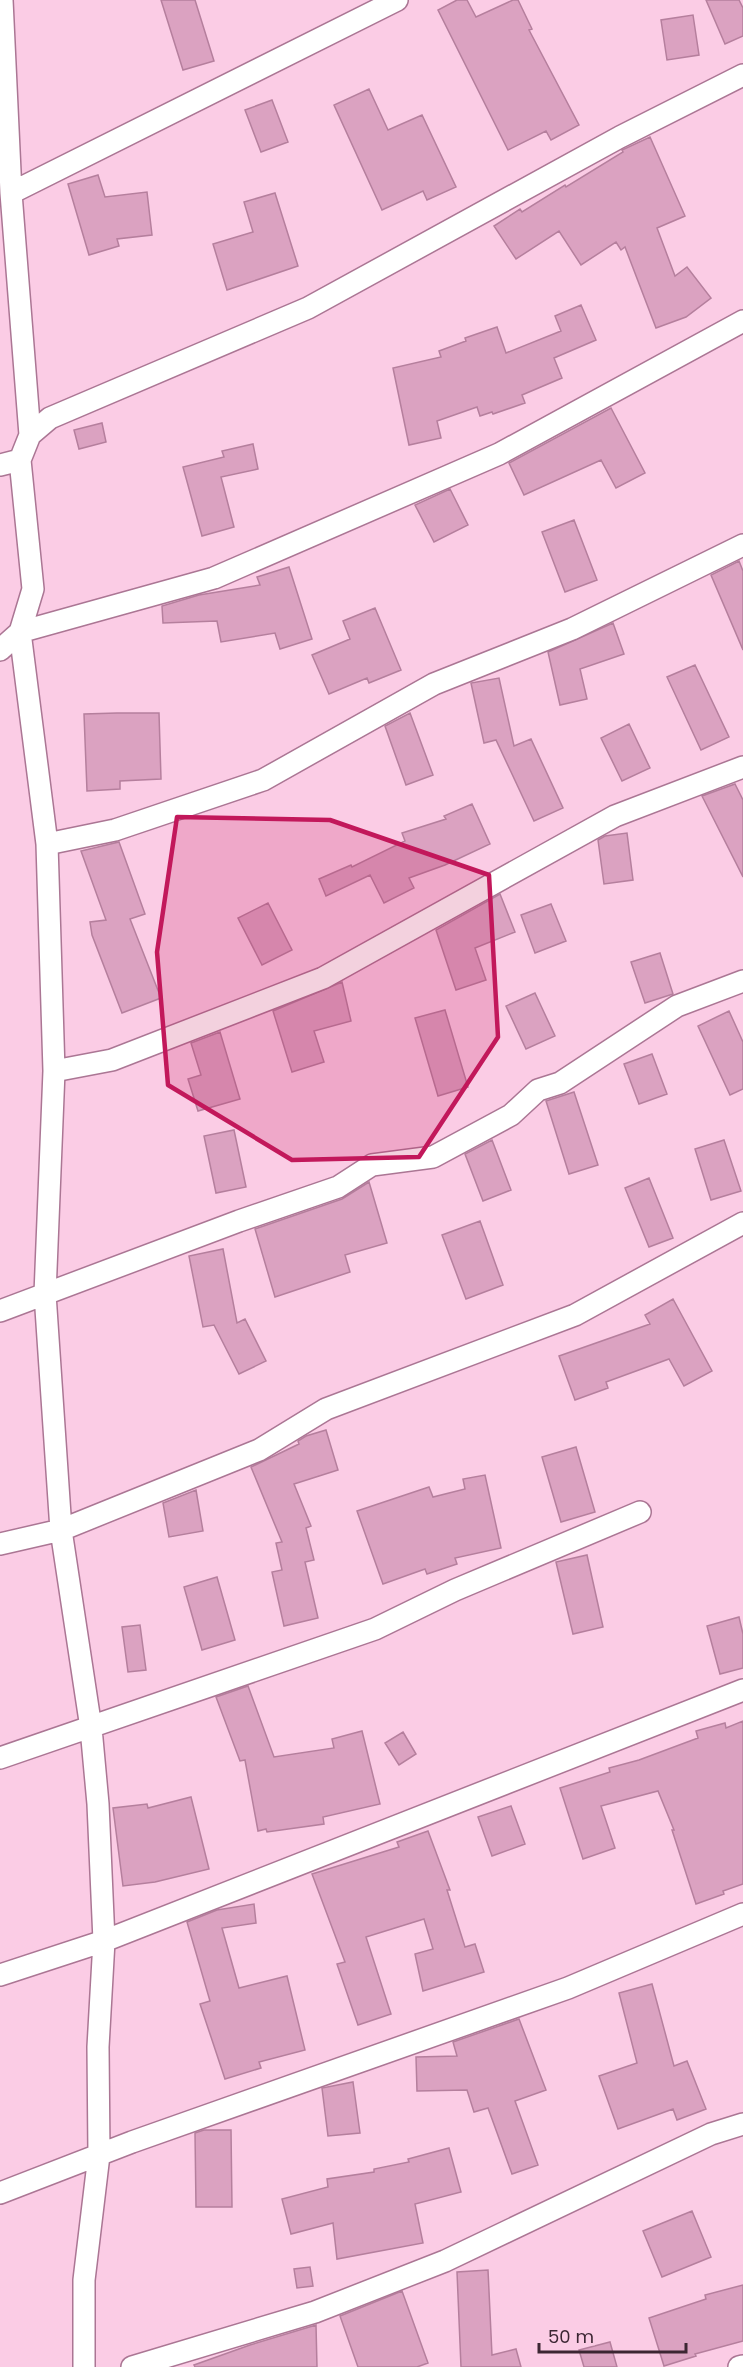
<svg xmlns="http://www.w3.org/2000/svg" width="743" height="2367" font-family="Poppins,sans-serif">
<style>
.building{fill:#dba2c1;stroke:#b57f9d;stroke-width:1.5}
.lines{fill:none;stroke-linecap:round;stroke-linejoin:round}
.minor-casing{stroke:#ab7694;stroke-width:24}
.minor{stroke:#fff;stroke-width:21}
.marked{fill:#c2185b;fill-opacity:0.2;stroke:#c2185b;stroke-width:4.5;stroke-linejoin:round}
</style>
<rect width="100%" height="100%" fill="#fbcce5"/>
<path class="building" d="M161,0H195L214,61L183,70Z
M457,0H467L476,17L513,0H518L532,29L529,30L579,125L551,140L546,131L508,150L438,10Z
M706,0H739L743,8V36L725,44Z
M693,15L699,55L667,60L661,20Z
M369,89L388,130L422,115L456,187L427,200L423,191L382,210L334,105Z
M272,100L288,142L261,152L245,110Z
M650,137L685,216L657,228L675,276L687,267L711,298L686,317L656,328L625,247L621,250L616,242L581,265L559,231L516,259L494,226L520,209L522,212L565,185L566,187L623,152L622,150Z
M98,175L105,197L147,192L152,235L117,239L119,246L89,255L68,184Z
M275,193L298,266L227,290L213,244L253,232L244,202Z
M581,305L596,340L554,358L562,378L522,395L525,403L493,414L492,412L480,416L477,407L437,421L441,438L409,445L393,368L441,357L439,351L466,341L465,338L497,327L506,353L561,331L555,316Z
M611,408L645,473L616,488L601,460L524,495L509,463Z
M102,423L106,442L79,449L74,430Z
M253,444L258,469L221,477L234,527L202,536L183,467L224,457L222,451Z
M450,489L468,525L434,542L415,505Z
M574,520L597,580L565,592L542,532Z
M739,561L743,571V650L711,575Z
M289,567L312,639L280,649L275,633L221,642L217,621L163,623L162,606L199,595L260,585L257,577Z
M375,608L401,670L369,683L367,678L329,694L312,655L350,639L343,621Z
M613,623L624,654L580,669L587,699L560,705L548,652Z
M695,665L729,737L701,750L667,677Z
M499,678L514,746L531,739L563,808L534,821L496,740L484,743L471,683Z
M117,713H159L161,779L120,781V789L87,791L84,714Z
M410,713L433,775L406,785L385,726Z
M629,724L650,768L622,781L601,738Z
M735,784L743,800V877L702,796Z
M472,804L490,844L445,865L409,878L414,888L384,903L370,875L326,896L319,879L351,865L352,867L405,841L402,833L446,819L444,816Z
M627,833L633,880L604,884L598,840L605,836Z
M119,842L145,914L130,919L161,998L122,1013L92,935L90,922L106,920L81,851Z
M500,894L515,932L475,948L486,980L456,990L436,930Z
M268,903L292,950L262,965L238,918Z
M551,904L566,941L535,953L521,915Z
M660,953L673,994L645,1003L631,962Z
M342,982L351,1021L314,1031L324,1062L292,1072L273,1011Z
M535,993L555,1036L526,1049L506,1006Z
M445,1010L468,1087L438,1096L415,1018Z
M729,1011L743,1042V1089L730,1095L698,1026Z
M220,1032L240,1099L198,1111L188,1079L201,1075L191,1043Z
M652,1054L667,1094L639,1104L624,1064Z
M574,1092L598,1165L569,1174L546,1101Z
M234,1130L246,1187L216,1193L204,1136Z
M492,1140L511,1190L483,1201L465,1154Z
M724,1140L741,1191L711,1200L695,1149Z
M649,1178L673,1238L649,1247L625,1188Z
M369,1182L387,1243L345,1255L350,1272L275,1297L255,1229L342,1199Z
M480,1221L503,1285L466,1299L442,1235Z
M223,1249L237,1323L245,1319L266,1361L239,1374L214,1325L203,1327L189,1256Z
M673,1299L712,1371L684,1386L669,1359L606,1382L608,1388L575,1400L559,1356L650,1324L645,1315Z
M326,1430L338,1470L294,1484L311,1526L306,1528L314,1560L305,1562L318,1618L284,1626L272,1572L282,1570L276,1543L282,1542L251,1467L299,1444L298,1441L306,1436Z
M576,1447L595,1512L561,1522L542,1457Z
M485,1475L501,1548L455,1558L457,1564L427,1574L425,1569L383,1584L357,1511L429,1487L433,1497L465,1489L463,1479Z
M196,1490L203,1531L169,1537L163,1503Z
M587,1555L603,1627L573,1634L556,1562Z
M217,1577L235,1640L202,1650L184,1587Z
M739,1617L743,1634V1668L720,1674L707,1626Z
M140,1625L146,1670L128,1672L122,1627Z
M248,1686L274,1757L334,1748L332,1739L362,1731L380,1804L323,1817L324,1824L267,1832L266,1829L258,1831L245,1760L240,1761L216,1697Z
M743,1721V1884L723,1891L724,1894L696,1904L672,1830H674L658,1791L601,1806L615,1848L583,1859L560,1788L610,1772L609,1768L639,1760L698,1738L696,1731L725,1723L726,1728Z
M403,1732L416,1754L399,1765L385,1743Z
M191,1797L209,1869L155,1882L123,1886L113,1808L147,1804L148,1808Z
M511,1806L525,1844L492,1856L478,1817Z
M428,1831L450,1890H447L465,1947L475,1944L484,1972L423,1991L415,1954L433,1949L424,1919L366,1937L391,2014L358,2025L337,1964L345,1962L312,1874L399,1847L397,1842Z
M254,1904L256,1923L222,1928L239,1988L287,1976L305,2050L259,2062L261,2068L225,2079L200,2004L210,2001L187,1922L217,1910Z
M652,1984L674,2066L687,2061L706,2109L677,2120L673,2109L618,2129L599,2076L637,2063L619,1993Z
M519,2019L546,2090L515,2101L538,2165L512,2174L488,2108L474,2112L467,2090L417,2091L416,2057L457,2056L453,2042Z
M353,2082L360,2133L328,2136L322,2088Z
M204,2130H231L232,2207H196L195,2133Z
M449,2148L461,2192L415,2204L423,2243L337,2259L333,2223L291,2234L282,2199L328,2187L327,2179L374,2172V2169L409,2162L408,2159Z
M692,2211L711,2257L662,2277L643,2231Z
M310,2267L313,2286L297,2288L294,2269Z
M488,2270L492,2355L516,2349L521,2367H461L457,2272Z
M743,2285V2341L695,2354L696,2356L664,2366L649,2318L706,2299L705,2295Z
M402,2291L428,2363L417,2367H358L340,2316Z
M316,2325L317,2367H195L194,2365L250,2345Z
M610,2342L617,2367H584L579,2350Z"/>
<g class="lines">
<g class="minor-casing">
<path id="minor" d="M2,0L11,193L30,435
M11,193L397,0
M20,460L33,589L20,632L47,844L54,1071L45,1294L61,1530L91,1728L98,1804L104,1941L98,2047L99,2155L84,2280V2367
M0,465L20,460L30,435L50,418L308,308L620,137L743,75
M0,650L20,632L214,578L499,454L743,321
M47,844L115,830L263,780L434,684L572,629L743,545
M54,1071L112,1060L323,978L615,816L743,767
M0,1311L239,1221L338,1187L372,1165L433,1157L511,1115L538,1090L560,1083L677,1006L743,981
M0,1544L61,1530L259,1450L326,1409L575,1315L743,1223
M0,1758L375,1629L455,1590L640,1512
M0,1975L104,1941L743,1690
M0,2193L132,2142L568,1988L743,1914
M132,2367L315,2312L445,2261L711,2134L743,2124
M739,2367L743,2366"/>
</g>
<use href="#minor" class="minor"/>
</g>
<path class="marked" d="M177,817L330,820L489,875L498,1037L419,1157L292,1160L168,1085L157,952Z"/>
<path d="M539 2343v9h147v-9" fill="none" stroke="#3c2633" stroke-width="3"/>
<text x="548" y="2343" font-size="18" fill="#3c2633" stroke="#fbcce5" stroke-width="4.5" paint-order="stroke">50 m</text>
</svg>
